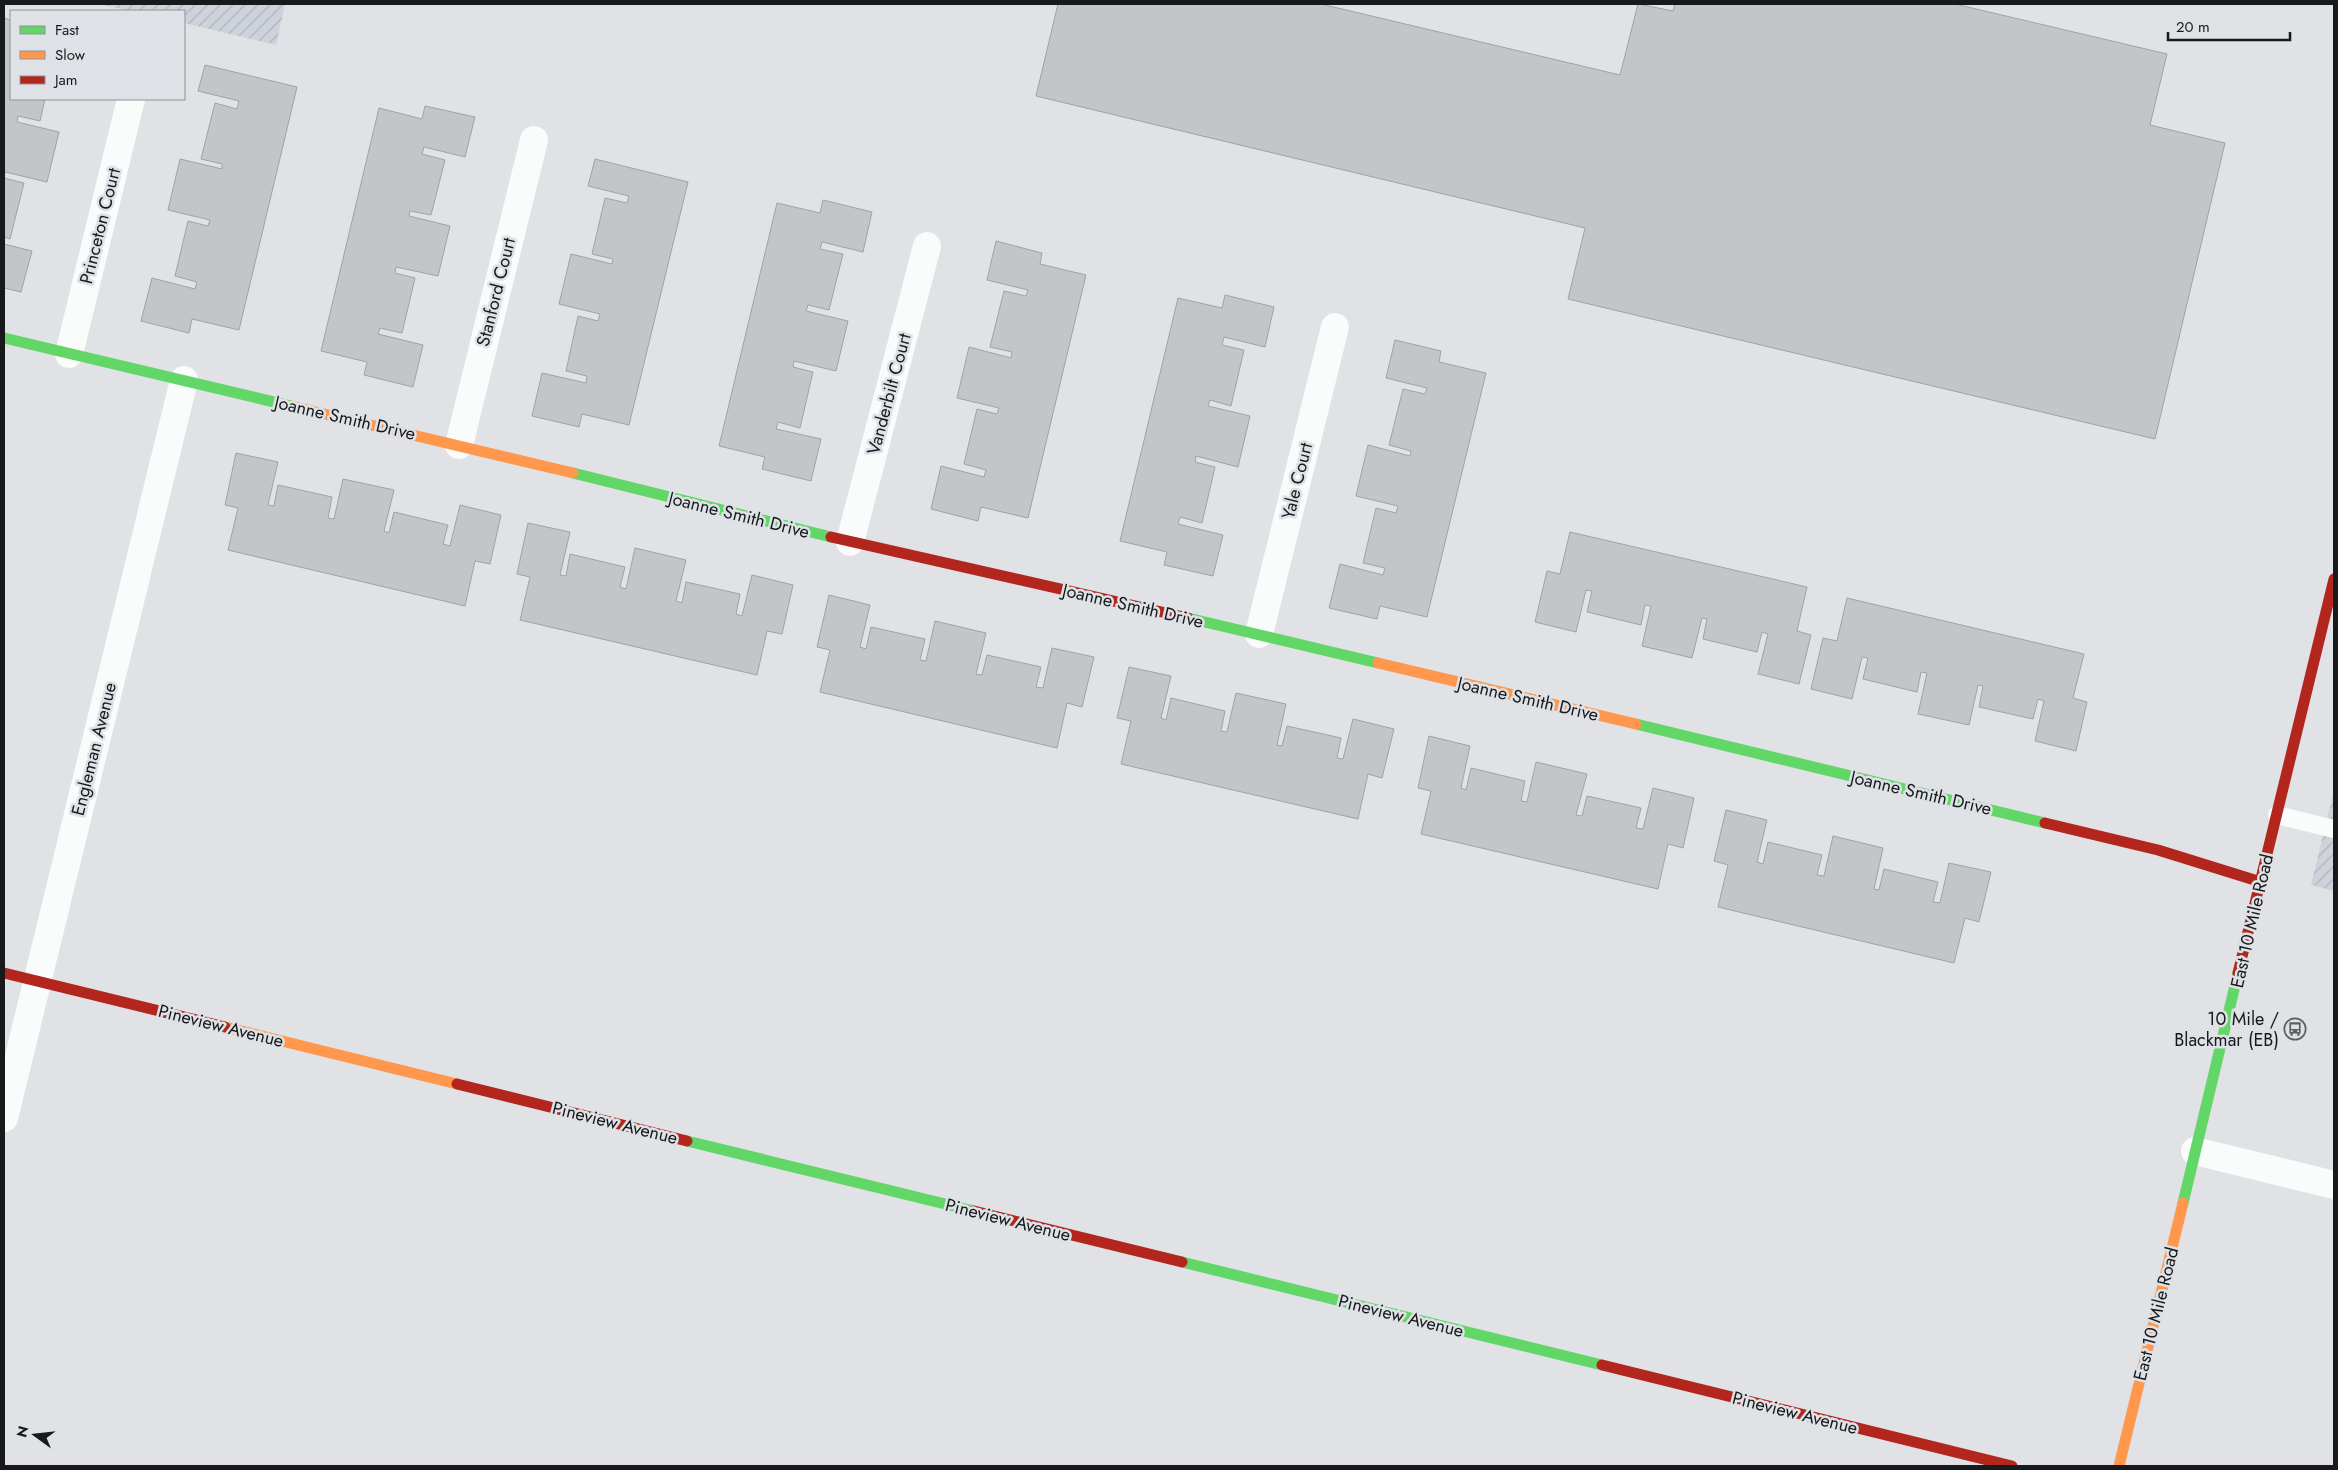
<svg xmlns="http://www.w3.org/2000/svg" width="2338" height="1470" font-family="Jost,sans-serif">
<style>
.industrial{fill:url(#industrial-furrows)}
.building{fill:#c4c5c7;stroke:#a0a2a4}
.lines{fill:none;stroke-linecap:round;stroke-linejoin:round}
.lane{stroke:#fafbfb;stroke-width:18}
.street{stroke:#fafbfb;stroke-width:28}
.fast{stroke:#63d668;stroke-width:11}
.slow{stroke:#ff974d;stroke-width:11}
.jam{stroke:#b3261e;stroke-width:11}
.labels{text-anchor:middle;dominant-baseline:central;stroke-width:5;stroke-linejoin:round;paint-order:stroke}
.street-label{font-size:18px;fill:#18191b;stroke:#dee2e7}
.poi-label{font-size:18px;fill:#18191b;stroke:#dee2e7;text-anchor:end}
</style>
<defs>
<pattern id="industrial-furrows" width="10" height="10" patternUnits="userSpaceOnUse" patternTransform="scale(1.25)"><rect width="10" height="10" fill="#ced3db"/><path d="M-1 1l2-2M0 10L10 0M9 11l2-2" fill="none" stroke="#b0b5bb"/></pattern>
</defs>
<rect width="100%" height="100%" fill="#e0e2e5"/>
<path class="industrial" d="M98,4H285L276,45L184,23V11H131Z
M2334,790V891L2311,885Z"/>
<path class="building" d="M1058,4H1321L1620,75L1638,4L1673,11L1675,4H1955L2167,54L2150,125L2225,143L2155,439L1568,299L1585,228L1036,96Z
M4,18L11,20V99H45L40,121L18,116L17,122L59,132L47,182L5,172L4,178L24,183L10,239L4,237Z
M205,65L297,87L239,330L192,319L189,333L141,321L152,278L195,289L197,282L175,276L188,221L208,226L210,220L168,210L180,159L222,169V164L201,159L215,103L237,109L239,101L198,91Z
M425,106L475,117L465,157L424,147L422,154L445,160L431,215L410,211L409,216L450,226L438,276L396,267L395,273L415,278L402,333L380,328L378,334L423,345L413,387L364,375L367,362L321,351L379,108L422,119Z
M595,159L688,182L629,425L582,414L579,427L532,416L542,373L586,383L587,376L566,371L578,316L598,321L600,314L559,304L571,254L612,264L613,259L592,254L605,198L627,203L629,196L588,186Z
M823,200L872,212L863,252L822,242L820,249L843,254L829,310L808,305L806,311L848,321L836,371L794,361L793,367L813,372L800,428L778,422L776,429L821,439L811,481L762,469L765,457L719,446L777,203L820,213Z
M996,241L1042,253L1040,264L1086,275L1028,518L981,507L978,521L931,509L941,466L984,477L986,470L964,464L977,409L997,414L999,408L957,398L969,347L1011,358L1012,352L990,347L1004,291L1026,296L1028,290L987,280Z
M4,244L32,251L21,292L4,288Z
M1225,295L1274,307L1265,347L1224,337L1222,345L1244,350L1231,406L1210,400L1208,406L1250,416L1238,467L1196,456L1195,462L1215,467L1202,523L1180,517L1178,524L1223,535L1213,576L1164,565L1167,552L1120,541L1178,298L1222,308Z
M1395,340L1441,351L1439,362L1486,373L1427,617L1380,606L1377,619L1329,608L1340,564L1383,575L1385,568L1363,563L1376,508L1396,513L1398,506L1356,496L1368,445L1410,456L1411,451L1389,445L1403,389L1425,394L1427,388L1386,378Z
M236,453L278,462L268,505L274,506L278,485L332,497L328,518L334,519L343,479L394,490L384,531L389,533L394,512L448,525L443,544L450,546L460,505L501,515L490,564L475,561L465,606L228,550L238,508L225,505Z
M528,523L570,532L560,575L566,576L570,554L625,567L620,587L626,589L635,548L686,560L676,601L682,603L686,582L740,594L736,614L742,616L752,575L793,585L782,634L767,631L757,675L520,620L530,577L517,574Z
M1570,532L1807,587L1797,631L1811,635L1799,684L1758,674L1768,634L1762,632L1757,652L1703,639L1707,619L1702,618L1692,658L1642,646L1651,606L1645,605L1641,625L1587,612L1592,591L1586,590L1576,632L1535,622L1547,571L1560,574Z
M829,595L870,605L860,647L866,649L871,627L925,639L920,660L926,661L935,621L986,633L976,674L982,675L987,655L1041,667L1036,687L1043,688L1052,648L1094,657L1082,707L1067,703L1057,748L820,692L830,650L817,647Z
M1847,598L2084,654L2073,698L2087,702L2076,751L2035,741L2044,701L2038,699L2033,719L1979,707L1983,686L1978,685L1969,725L1918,714L1927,673L1921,672L1917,692L1863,679L1868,658L1862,657L1852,699L1811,689L1823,638L1837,641Z
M1129,667L1171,676L1161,718L1166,720L1171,698L1225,711L1221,731L1227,732L1236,693L1286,704L1277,745L1282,746L1287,726L1341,738L1337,758L1343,759L1353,719L1394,729L1382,778L1368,774L1358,819L1121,764L1131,721L1117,718Z
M1429,736L1470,746L1461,788L1466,790L1471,768L1525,781L1521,801L1527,802L1536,762L1587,774L1576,815L1582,816L1587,796L1641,808L1636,828L1643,829L1653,788L1694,798L1683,848L1668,844L1658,889L1421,834L1431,791L1418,788Z
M1726,810L1767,820L1757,862L1763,864L1768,842L1822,855L1817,875L1824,876L1833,836L1883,848L1874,889L1879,890L1884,869L1938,882L1933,902L1940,903L1949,863L1991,872L1979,922L1965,918L1954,963L1718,907L1728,865L1714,861Z"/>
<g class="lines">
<path class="lane" d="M2277,815L2334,829"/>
<path class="street" d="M69,354L131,99
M459,445L534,140
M850,542L927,246
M1259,634L1335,327
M4,1118L184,380
M2195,1151L2334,1185"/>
<path class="fast" d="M4,338L291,406
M573,473L831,537
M1188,618L1378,663
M1636,724L2045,823
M687,1141L974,1211
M2183,1203L2238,973
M1182,1262L1602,1365"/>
<path class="slow" d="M291,406L573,473
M1378,663L1636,724
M225,1027L457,1084
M2119,1466L2183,1203"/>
<path class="jam" d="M831,537L1188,618
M2045,823L2158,850L2261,882
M4,973L225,1027
M2238,973L2334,579
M457,1084L687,1141
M974,1211L1182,1262
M1602,1365L2012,1466"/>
</g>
<defs>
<g id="bus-ring" transform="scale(1.125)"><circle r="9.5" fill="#dee2e7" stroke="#5e5f62" stroke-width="1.5"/><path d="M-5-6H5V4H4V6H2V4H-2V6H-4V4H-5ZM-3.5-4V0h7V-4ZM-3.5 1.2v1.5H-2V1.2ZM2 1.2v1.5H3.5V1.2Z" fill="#5e5f62"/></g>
</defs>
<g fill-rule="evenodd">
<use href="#bus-ring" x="2295" y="1029"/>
</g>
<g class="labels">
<g class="street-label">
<text transform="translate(100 226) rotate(-76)">Princeton Court</text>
<text transform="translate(496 292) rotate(-76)">Stanford Court</text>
<text transform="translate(889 394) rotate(-75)">Vanderbilt Court</text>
<text transform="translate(345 418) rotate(13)">Joanne Smith Drive</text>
<text transform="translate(1297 481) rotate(-76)">Yale Court</text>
<text transform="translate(739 515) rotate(14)">Joanne Smith Drive</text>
<text transform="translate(1133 606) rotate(13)">Joanne Smith Drive</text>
<text transform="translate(1528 699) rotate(13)">Joanne Smith Drive</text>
<text transform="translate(94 749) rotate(-76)">Engleman Avenue</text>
<text transform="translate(1921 793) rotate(13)">Joanne Smith Drive</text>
<text transform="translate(2252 921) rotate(-77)">East 10 Mile Road</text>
<text transform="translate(221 1026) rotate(14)">Pineview Avenue</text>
<text transform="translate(615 1123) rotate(14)">Pineview Avenue</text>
<text transform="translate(1008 1220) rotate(14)">Pineview Avenue</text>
<text transform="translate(2156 1314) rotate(-76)">East 10 Mile Road</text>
<text transform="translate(1401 1316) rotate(14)">Pineview Avenue</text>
<text transform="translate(1795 1413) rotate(14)">Pineview Avenue</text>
</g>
<g class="poi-label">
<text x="2279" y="1019">10 Mile /<tspan x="2279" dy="21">Blackmar (EB)</tspan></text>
</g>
</g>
<rect width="2338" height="1470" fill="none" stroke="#18191b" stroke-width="10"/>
<rect x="10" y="10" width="175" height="90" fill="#dee2e7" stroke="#8f9295"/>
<rect x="20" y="26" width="25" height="8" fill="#63d668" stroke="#8f9295"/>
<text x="55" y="35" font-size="15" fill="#18191b">Fast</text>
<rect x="20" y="51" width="25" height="8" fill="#ff974d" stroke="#8f9295"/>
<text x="55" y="60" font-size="15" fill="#18191b">Slow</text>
<rect x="20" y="76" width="25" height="8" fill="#b3261e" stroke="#8f9295"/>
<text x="55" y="85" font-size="15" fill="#18191b">Jam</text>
<g transform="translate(35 1435) rotate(285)" stroke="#dee2e7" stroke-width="4" paint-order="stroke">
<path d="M0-4L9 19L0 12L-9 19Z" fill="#18191b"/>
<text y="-8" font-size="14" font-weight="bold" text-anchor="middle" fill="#18191b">N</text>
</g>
<path d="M2168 32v8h122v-8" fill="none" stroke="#18191b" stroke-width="2.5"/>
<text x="2176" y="32" font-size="15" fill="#18191b" stroke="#dee2e7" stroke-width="4" paint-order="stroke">20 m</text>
</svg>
